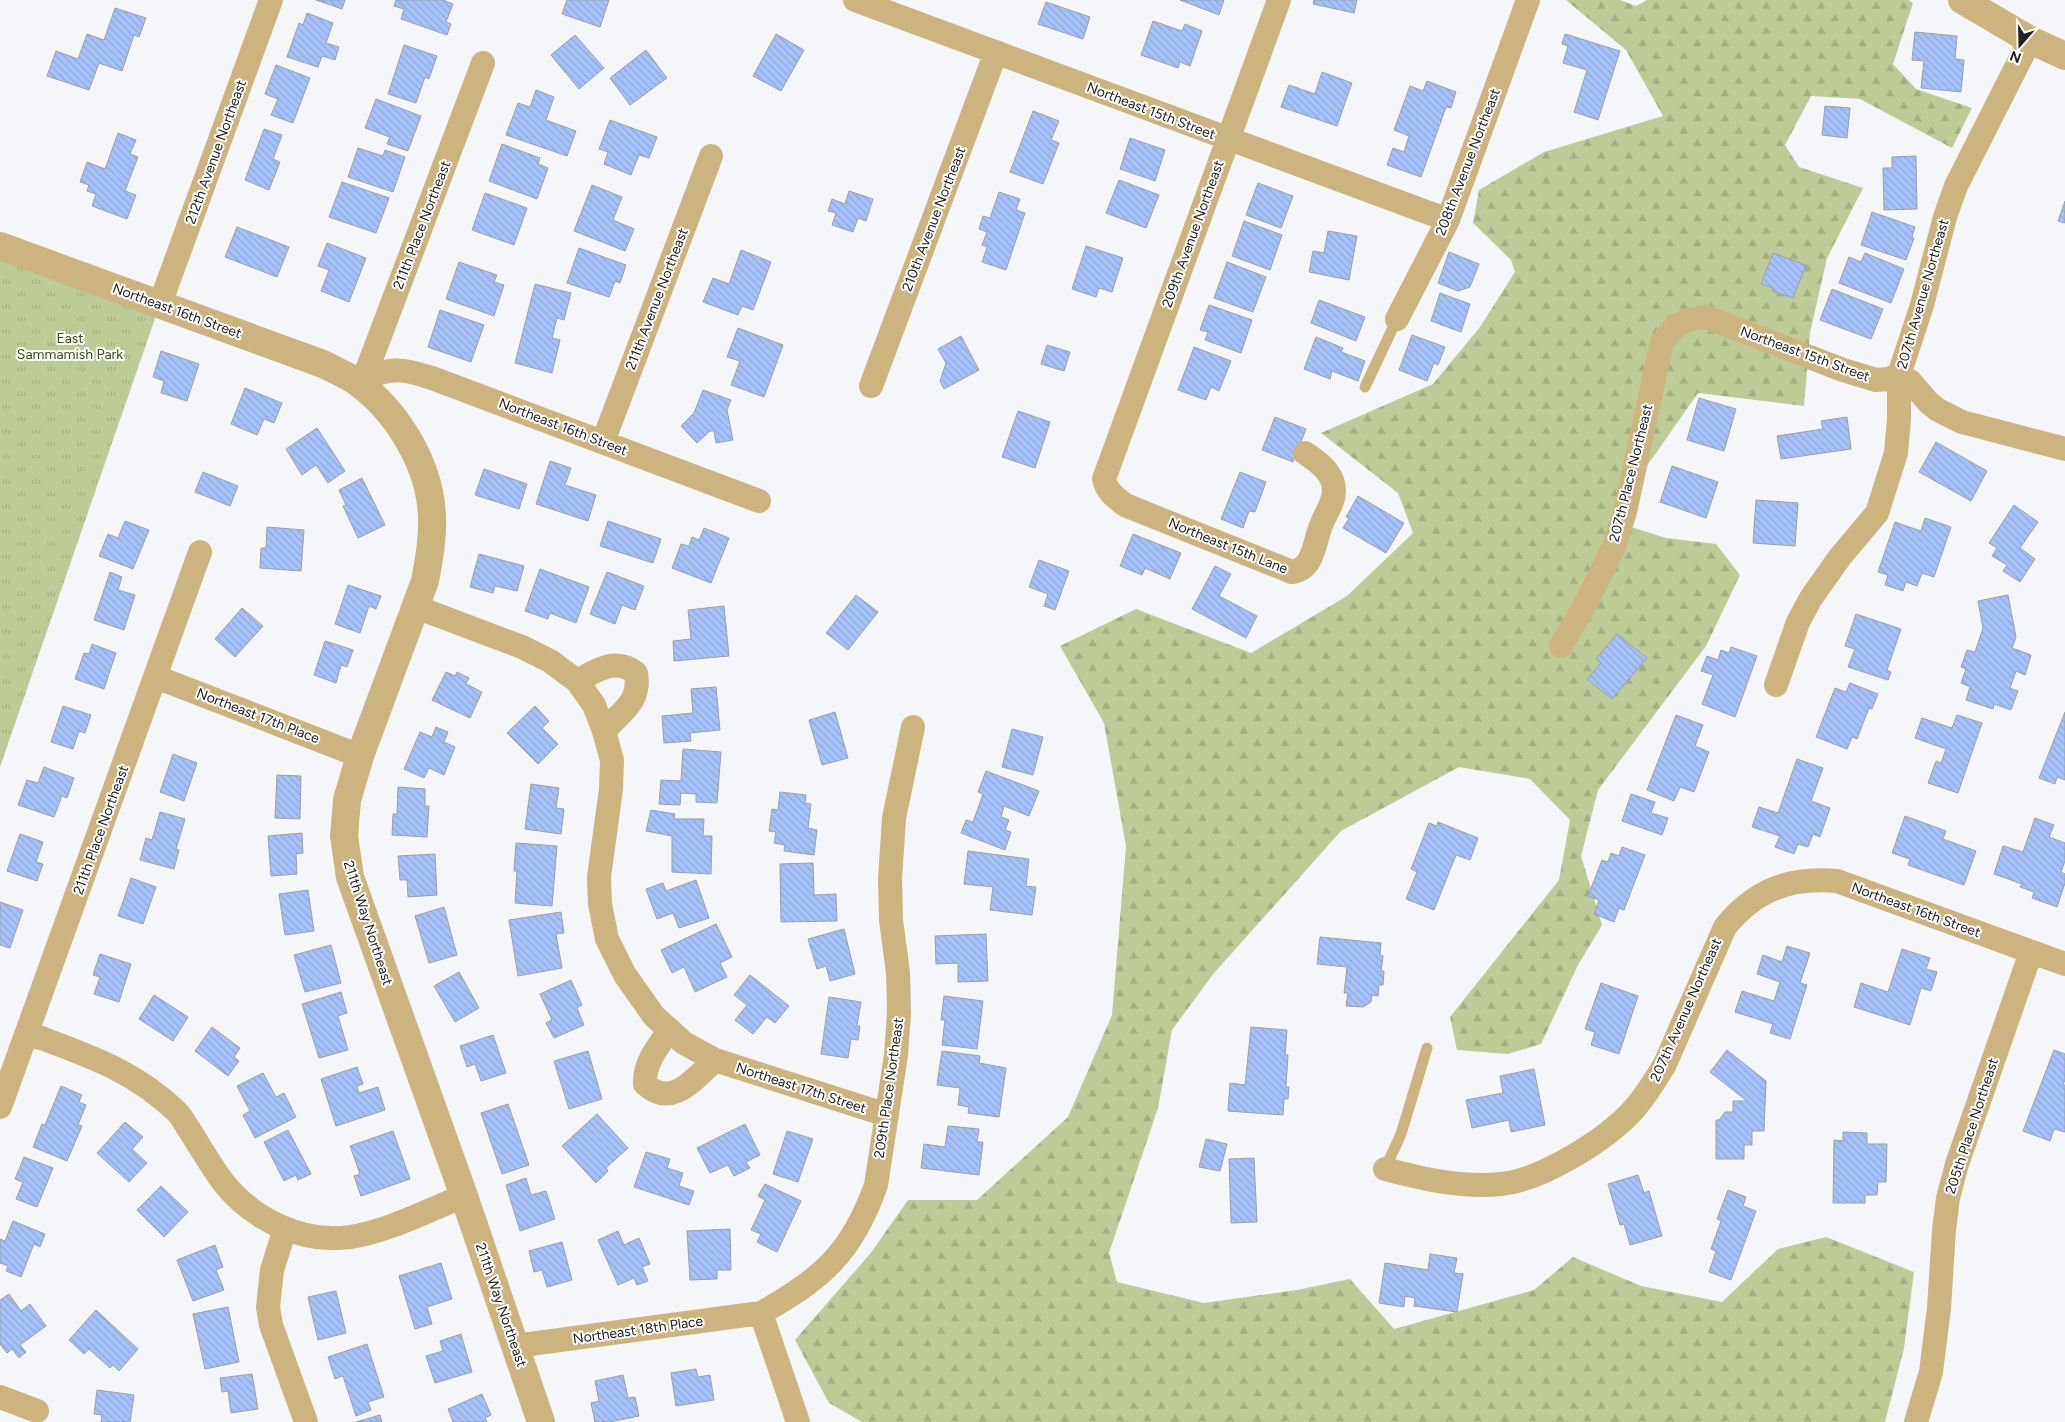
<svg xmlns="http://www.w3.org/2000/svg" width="2065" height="1422" font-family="Figtree,sans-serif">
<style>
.forest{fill:url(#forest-firs)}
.park{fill:url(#park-tufts)}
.building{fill:url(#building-back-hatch);stroke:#9d9fa3}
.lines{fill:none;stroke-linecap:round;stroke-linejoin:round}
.service{stroke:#ccb47e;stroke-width:11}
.minor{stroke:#ccb47e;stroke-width:24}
.tertiary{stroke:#ccb47e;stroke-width:28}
.labels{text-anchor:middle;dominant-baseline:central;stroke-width:4;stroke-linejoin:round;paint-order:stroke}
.street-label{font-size:14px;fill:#202022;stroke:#fff}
.park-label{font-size:14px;fill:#3d490d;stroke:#fff}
</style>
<defs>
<pattern id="forest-firs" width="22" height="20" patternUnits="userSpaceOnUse" patternTransform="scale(1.25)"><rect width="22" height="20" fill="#bdcc97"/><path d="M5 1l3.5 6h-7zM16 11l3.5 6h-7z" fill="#a2af82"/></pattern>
<pattern id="park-tufts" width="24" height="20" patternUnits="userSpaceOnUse" patternTransform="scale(1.25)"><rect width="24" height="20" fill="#bdcc97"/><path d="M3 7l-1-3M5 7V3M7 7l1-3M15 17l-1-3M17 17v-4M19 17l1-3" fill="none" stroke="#a2af82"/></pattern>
<pattern id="building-back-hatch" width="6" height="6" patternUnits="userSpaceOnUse" patternTransform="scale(1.25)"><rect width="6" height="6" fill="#a6c2fb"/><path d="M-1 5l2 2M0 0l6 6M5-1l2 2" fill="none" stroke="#8fa6d7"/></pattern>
</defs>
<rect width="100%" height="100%" fill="#f4f6fa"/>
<path class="forest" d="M1566,0H1620L1636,6L1647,0H1908L1913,3L1893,64L1916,89L1972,108L1952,148L1860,99L1811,96L1785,145L1799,167L1863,188L1827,258L1810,333L1804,406L1698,393L1609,520L1666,538L1716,544L1740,575L1706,646L1598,790L1581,856L1602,925L1578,965L1541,1044L1508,1054L1457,1050L1450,1017L1559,880L1570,820L1530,779L1459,767L1341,831L1214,973L1172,1030L1158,1108L1109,1253L1117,1282L1204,1303L1297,1290L1350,1279L1394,1329L1534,1290L1573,1257L1641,1286L1722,1302L1778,1249L1826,1237L1914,1272L1904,1348L1885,1422H862L829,1403L795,1340L870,1254L908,1200H977L1068,1117L1112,1015L1126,846L1104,723L1060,646L1136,609L1251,653L1347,596L1413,533L1398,493L1321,433L1433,384L1480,327L1515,272L1511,260L1473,223L1479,190L1544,152L1663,116L1626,50Z"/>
<path class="park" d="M0,246L160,304L0,767Z"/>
<path class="building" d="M316,0H345L342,9Z
M396,0H443L453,4L446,22L451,24L447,35L401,19L404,9L394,6Z
M567,0H609L600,27L562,14Z
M1180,0H1224L1219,15Z
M1314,0H1357L1354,13L1313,4Z
M1046,2L1090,17L1083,39L1038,24Z
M115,8L146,18L139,37L134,35L122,71L99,63L89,90L47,76L56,51L78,59L87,34L104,40Z
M307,13L333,23L326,43L339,47L335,60L322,56L318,67L287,57L299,23L303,25Z
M1153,21L1182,31L1185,24L1202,31L1190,66L1180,62L1178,68L1141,55Z
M1915,32L1957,36L1955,59L1964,60L1961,92L1921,88L1924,61L1912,60Z
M776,34L804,50L781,91L753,76Z
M1565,34L1620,51L1598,120L1574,112L1587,70L1563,63L1568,46L1562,44Z
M575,35L604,68L579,89L551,55Z
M404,45L437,56L429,79L425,77L416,103L388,94Z
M646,50L667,78L630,105L610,78Z
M276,65L310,78L293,123L271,115L278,99L265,94Z
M1322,72L1352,83L1337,126L1281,107L1289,85L1315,94Z
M1427,81L1456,92L1451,108L1446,107L1421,177L1387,165L1393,148L1404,152L1409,136L1394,130L1410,86L1423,91Z
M536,90L554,97L546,120L576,131L567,156L506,135L518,103L530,107Z
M376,99L421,116L408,151L387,144L390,137L365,128Z
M1825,106L1850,108L1847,138L1822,135Z
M1033,111L1059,121L1051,140L1059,143L1043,184L1010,172Z
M610,120L657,137L649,158L639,155L631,175L604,164L608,152L599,149Z
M264,129L282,135L273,159L280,162L269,190L245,180Z
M118,133L136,140L130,154L138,157L125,191L136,195L127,219L92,206L96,194L87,191L89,185L80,182L87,162L105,169Z
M1130,138L1165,150L1155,181L1120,169Z
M502,144L540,158L538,164L548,168L537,199L489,181Z
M358,148L383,156L385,150L405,157L393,192L348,177Z
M1916,156L1917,209L1884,210L1883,168H1892V157Z
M1119,180L1159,195L1146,228L1106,213Z
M342,182L389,198L376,233L329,217Z
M1258,183L1293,196L1281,228L1246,215Z
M592,185L622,197L613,220L634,229L625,251L574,231Z
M849,191L873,199L866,221L858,218L853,232L832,225L836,213L828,211L832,199L845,204Z
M999,192L1020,199L1016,210L1025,213L1006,270L982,262L987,247L982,245L987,232L979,229L983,216L990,218Z
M485,193L527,208L514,245L472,230Z
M2065,201V223L2058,221Z
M1872,212L1915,227L1912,237L1914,238L1906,260L1861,245Z
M1244,221L1282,235L1270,270L1232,256Z
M237,227L289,247L277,277L225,257Z
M1328,231L1357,236L1349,280L1309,272L1313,251L1324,253Z
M327,243L366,258L349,302L321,291L329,270L318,266Z
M1086,246L1123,258L1112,292L1099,288L1096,297L1072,289Z
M579,248L626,265L620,283L615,281L609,297L567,283Z
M741,250L771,262L753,310L742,306L738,315L703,302L713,278L729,284Z
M1449,252L1479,264L1470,287L1458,291L1438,283Z
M1773,253L1806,265L1793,298L1772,291L1773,288L1761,284Z
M1865,253L1904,269L1891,303L1839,283L1849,257L1861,262Z
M459,262L497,275L494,282L504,285L494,316L446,299Z
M1227,262L1266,277L1253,312L1214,298Z
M535,284L571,293L564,320L557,318L552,338L560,340L552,373L515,363Z
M1832,289L1883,309L1871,339L1820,320Z
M1440,293L1470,304L1461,332L1431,321Z
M1319,300L1365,317L1356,341L1311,323Z
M1209,305L1252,320L1241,353L1205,340L1208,332L1200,330Z
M440,310L484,325L471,362L428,347Z
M738,328L783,345L764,397L731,385L740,361L727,357Z
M1412,335L1445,347L1438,365L1434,363L1427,381L1399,370Z
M961,336L979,370L944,389L940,381L946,363L938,349Z
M1316,337L1343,348L1341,352L1365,361L1358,381L1332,371L1330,379L1304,369Z
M1047,345L1070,352L1064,371L1041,364Z
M1194,347L1231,361L1219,391L1211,387L1206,400L1178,390Z
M161,351L199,364L187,401L161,393L164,381L153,377Z
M245,388L282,403L274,423L264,419L257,435L231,424Z
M703,390L731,400L727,410L733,440L716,443L714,431H710L697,443L681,426L694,413Z
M1699,398L1736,409L1724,451L1687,440Z
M1018,411L1050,422L1035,468L1002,457Z
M1275,417L1306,429L1293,462L1262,450Z
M1847,417L1851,449L1781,459L1777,436L1823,429L1821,421Z
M317,428L345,471L328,483L316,465L302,475L286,449Z
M1936,442L1987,471L1971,501L1919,472Z
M550,461L571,468L565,485L596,495L588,521L536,504Z
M1672,466L1718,482L1706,518L1660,502Z
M484,469L527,484L519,509L475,495Z
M203,472L238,486L230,506L195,492Z
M1240,472L1266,482L1255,512L1249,511L1243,528L1221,519Z
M362,478L385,525L358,538L343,506L346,505L339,490Z
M1358,496L1404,523L1386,553L1343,528L1349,518L1346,517Z
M1756,500L1798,503L1795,546L1753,543Z
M2014,505L2038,522L2020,548L2035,559L2020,582L2003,571L2007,565L1992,556L1997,548L1989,543Z
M1925,518L1951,527L1934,577L1922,573L1917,586L1906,582L1903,591L1885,585L1888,575L1878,572L1895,522L1921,531Z
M125,521L149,530L133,569L99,556L108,534L118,538Z
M608,521L661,539L653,563L600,546Z
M267,527L304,530L301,571L260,568L261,548H266Z
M704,528L729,538L711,583L672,568L681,544L689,546L692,537L699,540Z
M1133,534L1181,553L1170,579L1145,568L1142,575L1120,566Z
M479,554L524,566L517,591L495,586L493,593L470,587Z
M1039,560L1069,571L1055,610L1044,606L1048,594L1029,587Z
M1215,566L1231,574L1219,596L1257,616L1246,638L1192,609Z
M540,569L589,587L576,623L550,613L548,619L525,611Z
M110,572L122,577L118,590L135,595L124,630L94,620Z
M607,572L644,586L635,610L622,605L615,624L590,614Z
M348,585L381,596L376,609L369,606L360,633L335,624Z
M856,595L878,612L848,650L826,633Z
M2008,595L2016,637L2012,648L2031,655L2025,675L2016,671L2010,688L2018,691L2011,710L1994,704L1993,709L1966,700L1970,687L1961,683L1966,669L1961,667L1967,650L1975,652L1983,628L1978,601Z
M724,606L729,656L674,661L673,641L691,639L688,610Z
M242,608L263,626L235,657L215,639Z
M1856,614L1901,629L1887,670L1891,672L1888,680L1848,667L1855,649L1845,646Z
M1617,634L1647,658L1612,699L1587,679L1601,663L1596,659Z
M325,641L353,650L347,667L341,665L336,683L314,675Z
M92,644L116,653L104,689L75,679L84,653L89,654Z
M1731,647L1757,656L1735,717L1702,704L1713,675L1701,671L1707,656L1718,660L1721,650L1729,653Z
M446,672L455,676L457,672L469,678L466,684L482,692L470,718L432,700Z
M1850,683L1878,694L1872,709L1869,708L1857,739L1852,737L1847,749L1816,737L1835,688L1846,692Z
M716,687L720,730L690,733L691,741L664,743L662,716L693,713L691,689Z
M63,706L91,715L85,733L79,731L73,749L51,742Z
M535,706L549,721L542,728L558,744L538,764L507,733Z
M835,712L848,758L822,765L809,720Z
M2065,712V780L2057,777L2055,784L2039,778Z
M1676,715L1703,725L1695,746L1709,752L1694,792L1680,787L1674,801L1647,790Z
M1957,715L1982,723L1958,793L1928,783L1936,761L1941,763L1946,749L1915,738L1922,718L1952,728Z
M436,727L448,732L444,742L455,747L444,775L429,768L424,778L404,769L420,732L432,737Z
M1012,729L1043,737L1033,775L1002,767Z
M683,749L721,752L717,803L696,802V794L681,793L680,805L659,804L661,780L681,781Z
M173,754L197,763L184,801L160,792Z
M1797,759L1823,768L1811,801L1830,808L1820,837L1813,834L1808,847L1798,844L1794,854L1775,847L1780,836L1752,827L1759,807L1778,813Z
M44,767L74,778L67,798L62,796L54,817L18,805L27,780L38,783Z
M986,771L1039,791L1029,816L1004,806L1001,817L1009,820L1005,830L1011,832L1005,850L961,833L966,820L973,822L983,794L978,792Z
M277,775L301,776L300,819L275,818Z
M531,784L559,788L556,808L564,809L561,834L525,829Z
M398,787L425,789V806H429L427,837L392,835L393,814H397Z
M780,792L806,795L805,803L811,804L808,828L817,830L814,855L784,851L785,845L774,843L776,832L769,831L772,809L778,810Z
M1631,794L1655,802L1651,813L1668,818L1662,835L1622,821Z
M651,810L675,814L674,819H704L703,836H712L711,874L672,872V836L646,831Z
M160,812L185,819L176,849L179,850L174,869L140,860L146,838L152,840Z
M1905,816L1946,831L1943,839L1976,851L1964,885L1908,865L1910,859L1892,853Z
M2035,818L2054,825L2049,837L2065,843V861L2061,872L2065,874V883L2057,907L2032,898L2034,892L2020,887L2022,884L1994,874L2003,846L2023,852Z
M1438,822L1478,838L1470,860L1456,855L1434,910L1406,899L1417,872L1411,869L1429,823L1437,826Z
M302,833L303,853L296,854L297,874L271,876L268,836Z
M20,834L43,842L36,862L43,864L37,881L7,871Z
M516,843L557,846L552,906L515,903L517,871H514Z
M1622,847L1645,855L1624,910L1619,908L1614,922L1594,914L1599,900L1588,896L1602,860L1608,862L1611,853L1619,856Z
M968,851L1029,859L1026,886L1036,887L1032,915L990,910L993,887L964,884Z
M435,854L437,895L408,897L407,880H400L398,856Z
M813,863L814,895L836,894L837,921L781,922L780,864Z
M131,878L156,887L143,924L118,916Z
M696,880L709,918L679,928L673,913L657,919L646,889L663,883L666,891Z
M308,890L314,931L285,935L279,894Z
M0,902L23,910L10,948L0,945Z
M444,907L457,955L429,963L415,916Z
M561,912L564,933L556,934L562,968L518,976L509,920Z
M716,924L732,957L720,963L727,977L695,992L684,967L672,973L661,950Z
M844,929L855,974L830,981L826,966L817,969L808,939Z
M986,934L988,981L958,982V963L936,964L935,936Z
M1320,937L1381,943L1380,955L1383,956L1381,971H1384L1383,985H1379L1378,996L1372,995L1371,1002L1363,1007L1346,1006L1348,993H1344L1347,967L1317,964Z
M331,945L341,983L305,992L294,955Z
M1787,946L1810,953L1800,983L1807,985L1790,1039L1770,1033L1773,1024L1735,1012L1742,991L1774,1001L1780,982L1757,974L1763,955L1782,962Z
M1902,949L1930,958L1926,969L1937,972L1931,991L1921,988L1910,1025L1854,1007L1861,983L1888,992Z
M100,954L131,964L119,1002L94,994L100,977L93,975Z
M459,972L479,1008L455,1022L434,986Z
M750,975L789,1006L775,1023L767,1017L753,1034L735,1020L747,1005L734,995Z
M571,980L582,1005L577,1008L584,1025L554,1038L546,1023L552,1020L540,994Z
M1601,983L1638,996L1619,1054L1591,1045L1595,1032L1585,1029Z
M341,992L347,1013L338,1016L348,1050L319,1058L302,1004Z
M154,995L188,1017L173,1041L139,1019Z
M944,996L983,1001L977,1049L942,1045L945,1020H941Z
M829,997L861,1002L857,1026H860L858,1040L851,1039L848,1058L821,1054Z
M212,1027L240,1048L234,1057L239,1061L228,1076L195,1051Z
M1251,1027L1287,1030L1285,1055H1288L1286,1087H1289L1288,1099H1284L1283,1115L1228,1111L1230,1083L1245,1085Z
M493,1035L506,1073L481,1081L475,1064L467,1067L460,1046Z
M1727,1050L1766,1081L1764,1131H1752V1145H1744V1159H1716V1120H1719L1725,1112H1733V1101H1747L1710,1072Z
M2054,1050L2065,1054V1080L2063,1085H2065V1132L2054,1129L2050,1141L2023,1131Z
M588,1051L602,1099L569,1109L554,1061Z
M942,1051L980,1056L979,1063L1006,1068L999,1117L968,1113L969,1107L958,1105L960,1088L937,1085Z
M357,1067L363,1084L357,1086L359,1093L378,1087L385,1110L336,1126L321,1079Z
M1534,1069L1545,1125L1511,1132L1509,1120L1472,1128L1466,1100L1503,1093L1500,1076Z
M263,1073L276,1097L284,1093L296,1117L255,1138L243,1115L250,1111L237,1086Z
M61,1086L82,1095L79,1102L86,1105L78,1125L82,1126L67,1161L33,1147L42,1124L45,1125Z
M508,1104L529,1165L502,1174L481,1113Z
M597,1114L628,1148L606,1168L608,1171L596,1183L562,1146Z
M125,1122L143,1137L132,1149L147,1163L129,1182L97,1153Z
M745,1124L760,1155L746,1162L750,1168L734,1176L728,1165L710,1173L697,1148Z
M948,1126L979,1129L977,1142H983L979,1175L921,1168L924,1144L945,1147Z
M288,1130L311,1174L298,1180L296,1175L284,1181L264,1142Z
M393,1131L410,1179L361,1196L354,1176L360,1174L350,1146Z
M787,1131L813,1139L798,1182L773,1174Z
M1843,1132L1867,1133V1144H1887L1886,1182H1878L1877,1195H1865V1203H1833L1834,1140L1843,1141Z
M1206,1139L1227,1144L1220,1171L1199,1167Z
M646,1152L670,1159L667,1168L683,1173L679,1186L694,1191L689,1205L634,1187Z
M24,1157L53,1168L37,1207L16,1199L23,1182L15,1179Z
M1254,1158L1257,1222L1231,1223L1229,1159Z
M1638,1175L1644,1193L1649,1191L1662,1236L1630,1245L1624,1224L1620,1225L1608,1184Z
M526,1178L531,1195L546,1191L555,1219L520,1231L506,1185Z
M765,1184L801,1201L777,1252L757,1242L761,1234L751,1230L765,1200L758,1196Z
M161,1186L188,1212L164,1237L137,1210Z
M1728,1190L1746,1197L1743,1206L1756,1211L1731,1280L1709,1272L1716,1251L1711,1249L1721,1221L1717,1219Z
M13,1221L45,1234L40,1247L34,1244L21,1277L6,1271L8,1266L0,1263V1239L5,1241Z
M730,1229L731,1270H717V1279L690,1280L687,1231Z
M618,1231L624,1245L639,1238L650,1264L642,1267L648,1281L637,1285L634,1278L618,1285L598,1240Z
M562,1242L572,1280L547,1287L542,1270L534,1272L529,1251Z
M215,1245L223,1267L216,1270L224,1290L193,1301L177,1260Z
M1430,1254L1457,1258L1454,1273L1463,1274L1457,1312L1414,1306L1415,1298L1405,1296L1404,1307L1379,1303L1385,1263L1428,1270Z
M441,1263L452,1299L427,1307L432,1324L415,1329L399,1276Z
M336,1291L346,1333L318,1340L308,1297Z
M9,1294L21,1311L30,1304L46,1326L20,1345L26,1352L19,1358L12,1349L7,1353L0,1344V1300Z
M228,1307L239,1362L205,1369L193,1314Z
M96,1310L138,1349L119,1371L113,1365L110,1368L89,1349L84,1354L69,1340Z
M461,1334L472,1372L435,1383L426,1356L443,1351L440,1341Z
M367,1344L384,1397L368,1402L371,1410L356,1416L343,1376L335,1379L328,1357Z
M696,1369L698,1377L710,1375L714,1400L676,1406L671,1373Z
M252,1374L258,1409L231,1413L228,1391L222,1392L220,1378Z
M623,1375L628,1398L635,1397L639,1416L610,1422H595L591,1403L599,1401L595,1381Z
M97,1390L134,1395L130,1422H101L102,1415L94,1414Z
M482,1394L491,1415L485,1418L487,1422H453L448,1409Z
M380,1415L382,1422H356Z"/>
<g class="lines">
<path class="service" d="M1365,387L1397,319
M1385,1169L1401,1134L1427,1048"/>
<path class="minor" d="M855,0L1448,220
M1279,0L1104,479C1107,492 1115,497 1125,505L1292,572C1315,569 1314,540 1322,523C1326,513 1334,502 1334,491C1334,472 1318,462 1305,453
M160,304L271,0
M1397,319L1448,220L1528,0
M364,377C397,368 400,368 432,378L759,501
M361,386L483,63
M871,386L996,52
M603,442L711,156
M416,607L522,647L550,661L577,681L594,705L604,731L612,760L611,789L599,877L600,904L607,939L625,975L654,1016L684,1043L715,1060L887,1115
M1561,646L1587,601L1614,546L1625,512L1662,342C1676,324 1683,319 1706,317L1843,370L1876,380L1889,379L1899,375L1910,381L1929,403L1938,410L1962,422L2065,449
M156,677L360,756
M577,681C597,670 616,657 636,673C641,702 622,711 604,731
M1776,685L1798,622L1811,598L1840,557L1877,513L1896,453L1899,419V375L1922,305L1945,217L1956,186L2030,40
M670,1030C658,1046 644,1063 645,1084C672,1109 694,1079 715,1060
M28,1033C83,1054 133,1069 177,1112C182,1117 186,1125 190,1131C201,1148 211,1166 223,1182C252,1219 302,1244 350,1237C384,1233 431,1209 464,1196
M0,1107L200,552
M1385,1169C1423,1179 1461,1188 1501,1184C1542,1180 1608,1139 1635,1108C1647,1094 1656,1079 1665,1064L1725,927C1755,890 1789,877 1837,881L2065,964
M285,1229L272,1270L268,1307L271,1325L306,1422
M761,1313L798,1422
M515,1346L761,1313C822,1279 852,1253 876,1185L896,1055L899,1012L898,973L891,920L890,879L894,818L913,727
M0,1397L37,1411
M1916,1422L1931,1372L1939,1308L1944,1230L1948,1198L1957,1164L2031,952"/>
<path class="tertiary" d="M1962,0L2030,40L2065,56
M0,246L323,364C333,369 344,374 354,380C396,409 430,464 432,516C433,538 429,559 425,581L360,756L347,800L344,836L350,877L464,1196L541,1422"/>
</g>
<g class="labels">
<g class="street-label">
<text transform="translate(1151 111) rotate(21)">Northeast 15th Street</text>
<text transform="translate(216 152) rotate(-70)">212th Avenue Northeast</text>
<text transform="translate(1468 162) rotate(-69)">208th Avenue Northeast</text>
<text transform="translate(934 219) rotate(-69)">210th Avenue Northeast</text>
<text transform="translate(422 225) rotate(-69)">211th Place Northeast</text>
<text transform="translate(1193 234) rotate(-70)">209th Avenue Northeast</text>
<text transform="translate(1923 294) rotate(-74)">207th Avenue Northeast</text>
<text transform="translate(657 299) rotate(-69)">211th Avenue Northeast</text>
<text transform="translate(177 311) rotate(20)">Northeast 16th Street</text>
<text transform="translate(1805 354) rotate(20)">Northeast 15th Street</text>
<text transform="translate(563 427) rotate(21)">Northeast 16th Street</text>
<text transform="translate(1631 473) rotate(-76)">207th Place Northeast</text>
<text transform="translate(1228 546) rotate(22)">Northeast 15th Lane</text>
<text transform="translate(258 716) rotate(21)">Northeast 17th Place</text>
<text transform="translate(101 830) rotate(-70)">211th Place Northeast</text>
<text transform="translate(1916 910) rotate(20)">Northeast 16th Street</text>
<text transform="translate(368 923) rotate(72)">211th Way Northeast</text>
<text transform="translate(1686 1010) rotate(-66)">207th Avenue Northeast</text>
<text transform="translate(801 1088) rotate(18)">Northeast 17th Street</text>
<text transform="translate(889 1088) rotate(-82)">209th Place Northeast</text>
<text transform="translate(1972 1126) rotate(-72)">205th Place Northeast</text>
<text transform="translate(501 1305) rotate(71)">211th Way Northeast</text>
<text transform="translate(638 1330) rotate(-8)">Northeast 18th Place</text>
</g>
<g class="park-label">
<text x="70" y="338">East<tspan x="70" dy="16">Sammamish Park</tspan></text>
</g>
</g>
<g transform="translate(2020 45) rotate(200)" stroke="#ffffff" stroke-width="4" paint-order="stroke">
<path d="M0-4L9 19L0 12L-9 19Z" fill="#202022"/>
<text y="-8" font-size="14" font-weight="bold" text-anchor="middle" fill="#202022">N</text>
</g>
</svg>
